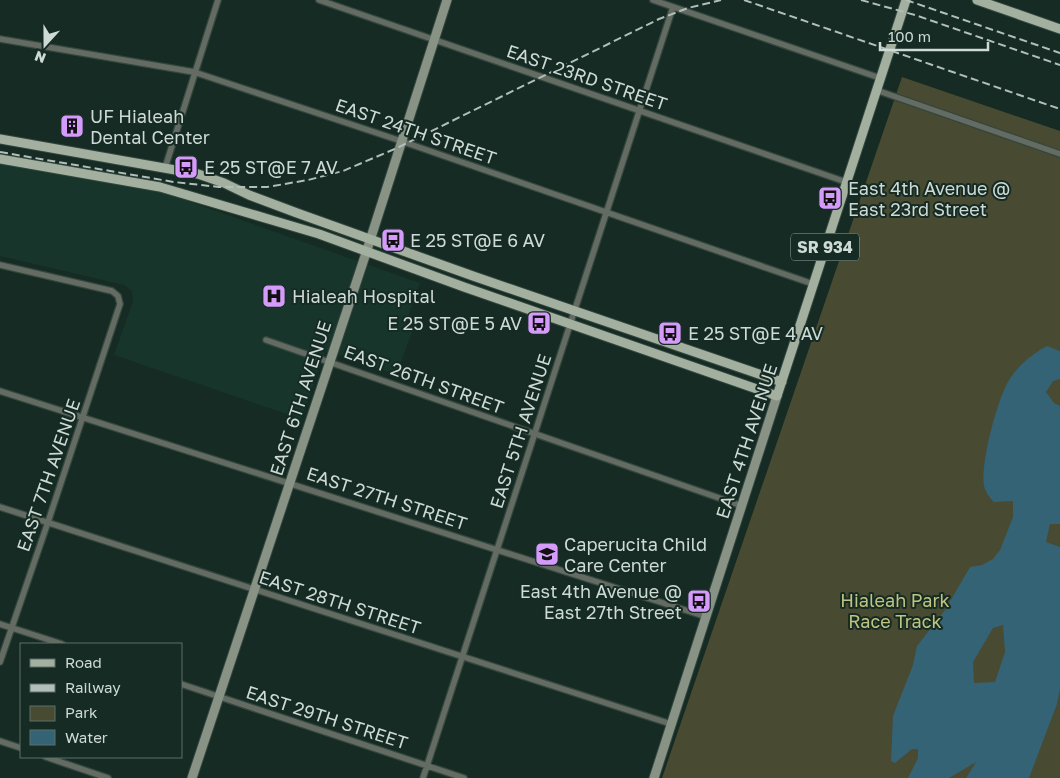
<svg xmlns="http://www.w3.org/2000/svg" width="1060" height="778" font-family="'Golos Text',sans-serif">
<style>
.built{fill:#17352b}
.green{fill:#484a31}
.water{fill:#346376;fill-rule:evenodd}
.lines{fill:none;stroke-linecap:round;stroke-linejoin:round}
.street-casing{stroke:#33473f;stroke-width:8}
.secondary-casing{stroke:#33473f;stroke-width:11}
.primary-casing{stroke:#33473f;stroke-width:11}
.street{stroke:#646b63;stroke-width:5.5}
.secondary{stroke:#889285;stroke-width:9}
.primary{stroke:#a3b0a0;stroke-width:9}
.rail{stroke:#b1beb9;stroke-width:2;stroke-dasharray:8 4;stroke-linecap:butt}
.labels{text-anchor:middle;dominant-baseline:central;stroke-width:4;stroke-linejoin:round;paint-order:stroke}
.shield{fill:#152b23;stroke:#96a6a0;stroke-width:1}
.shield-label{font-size:16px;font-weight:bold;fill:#cedad5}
.street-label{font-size:18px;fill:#cedad5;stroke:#152b23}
.poi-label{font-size:18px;fill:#cedad5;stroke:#152b23;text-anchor:start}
.park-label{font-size:18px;fill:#c0c480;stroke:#152b23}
</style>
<rect width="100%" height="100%" fill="#152b23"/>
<path class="built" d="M0,164L165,193L420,283L405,326L413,330L396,375L326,350L301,419L114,355L133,301L132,291L124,285L0,256Z"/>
<path class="green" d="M902,77L1060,131V778H662Z"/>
<path class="water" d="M1047,346L1060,351V379L1053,381L1046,392L1054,403L1060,406V524H1050L1046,542L1060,547V688L1057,704L1029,778H966L976,762L949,778H908L918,758V749H912L895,763L891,761L893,716L913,665L917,646L945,610L970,567L982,565L993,559L1000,550L1013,517V501L994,502C989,497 986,493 984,486C980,464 997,401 1008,382C1016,367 1032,354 1047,346ZM1003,625L1005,652L995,682L974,683L973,662L993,628Z"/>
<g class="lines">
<g class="street-casing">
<path id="street" d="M319,0L846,182
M653,0L880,78
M0,39L194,72L401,141L813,284
M876,90L1060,154
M165,168L218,0
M0,265L112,291L118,296L120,304L48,522L0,662
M266,340L742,506
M0,391L707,617
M0,507L671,724
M0,624L62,644
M181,684L464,778
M0,741L21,748
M46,757L108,778
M423,778C508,522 588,264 673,7"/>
</g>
<g class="secondary-casing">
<path id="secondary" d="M192,778L366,253L447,0
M654,778L777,396"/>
</g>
<g class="primary-casing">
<path id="primary" d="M977,0L1060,29
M0,139L198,174L224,183L249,195L297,213L473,276L782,382
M0,159L160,187L275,221L319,234L464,287L777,396L906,0"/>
</g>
<use href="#street" class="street"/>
<use href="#secondary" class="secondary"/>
<use href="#primary" class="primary"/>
<path class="rail" d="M744,0L1060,109
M861,0L915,15L1060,65
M906,0L1060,53
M0,152L174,182L219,187H267L308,180L343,171L397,148L659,19L688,8L721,0"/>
</g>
<defs>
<g id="building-square" transform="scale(1.25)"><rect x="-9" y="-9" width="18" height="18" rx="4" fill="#d59bfa" stroke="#152b23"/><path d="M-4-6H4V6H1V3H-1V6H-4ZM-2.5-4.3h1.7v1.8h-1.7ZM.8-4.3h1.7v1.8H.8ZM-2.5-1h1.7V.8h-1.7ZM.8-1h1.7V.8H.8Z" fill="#111"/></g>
<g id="bus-square" transform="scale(1.25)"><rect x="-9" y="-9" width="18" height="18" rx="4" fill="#d59bfa" stroke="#152b23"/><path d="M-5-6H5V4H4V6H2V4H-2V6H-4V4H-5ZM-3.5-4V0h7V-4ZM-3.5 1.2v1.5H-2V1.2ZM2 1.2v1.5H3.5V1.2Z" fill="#111"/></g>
<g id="hospital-square" transform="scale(1.25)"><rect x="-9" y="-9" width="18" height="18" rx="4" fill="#d59bfa" stroke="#152b23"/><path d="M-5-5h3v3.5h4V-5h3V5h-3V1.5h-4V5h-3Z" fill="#111"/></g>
<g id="school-square" transform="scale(1.25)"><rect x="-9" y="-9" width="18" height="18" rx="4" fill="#d59bfa" stroke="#152b23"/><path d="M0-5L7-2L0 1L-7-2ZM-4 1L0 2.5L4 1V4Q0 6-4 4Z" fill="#111"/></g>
</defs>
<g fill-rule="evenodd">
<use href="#building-square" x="72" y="126"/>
<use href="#bus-square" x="186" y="167"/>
<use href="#bus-square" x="830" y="198"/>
<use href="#bus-square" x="393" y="240"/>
<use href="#hospital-square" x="274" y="296"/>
<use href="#bus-square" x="539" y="323"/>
<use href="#bus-square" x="670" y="333"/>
<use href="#school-square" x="547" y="554"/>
<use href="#bus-square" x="699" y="601"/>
</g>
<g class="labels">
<rect class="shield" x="791" y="233.5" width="68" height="27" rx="4"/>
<g class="shield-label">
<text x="825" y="247">SR 934</text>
</g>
<g class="street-label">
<text transform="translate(587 77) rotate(19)">EAST 23RD STREET</text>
<text transform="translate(416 131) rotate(19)">EAST 24TH STREET</text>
<text transform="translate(424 379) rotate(20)">EAST 26TH STREET</text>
<text transform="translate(300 398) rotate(-72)">EAST 6TH AVENUE</text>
<text transform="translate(520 431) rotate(-72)">EAST 5TH AVENUE</text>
<text transform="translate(746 441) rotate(-72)">EAST 4TH AVENUE</text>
<text transform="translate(48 475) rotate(-71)">EAST 7TH AVENUE</text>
<text transform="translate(387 498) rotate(18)">EAST 27TH STREET</text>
<text transform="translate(340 602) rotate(18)">EAST 28TH STREET</text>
<text transform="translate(327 717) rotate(18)">EAST 29TH STREET</text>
</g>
<g class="poi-label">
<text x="90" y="116">UF Hialeah<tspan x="90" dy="21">Dental Center</tspan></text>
<text x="204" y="167">E 25 ST@E 7 AV</text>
<text x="848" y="188">East 4th Avenue @<tspan x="848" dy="21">East 23rd Street</tspan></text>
<text x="410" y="240">E 25 ST@E 6 AV</text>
<text x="292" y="296">Hialeah Hospital</text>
<text x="522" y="323" text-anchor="end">E 25 ST@E 5 AV</text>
<text x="688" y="333">E 25 ST@E 4 AV</text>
<text x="564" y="544">Caperucita Child<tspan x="564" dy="21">Care Center</tspan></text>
<text x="682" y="591" text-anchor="end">East 4th Avenue @<tspan x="682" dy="21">East 27th Street</tspan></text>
</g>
<g class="park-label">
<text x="895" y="600">Hialeah Park<tspan x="895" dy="21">Race Track</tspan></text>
</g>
</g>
<rect x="20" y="643" width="162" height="115" fill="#152b23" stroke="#5f716a"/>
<rect x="30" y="659" width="25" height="8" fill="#a3b0a0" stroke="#5f716a"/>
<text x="65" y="668" font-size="15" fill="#cedad5">Road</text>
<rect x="30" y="684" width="25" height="8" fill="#b1beb9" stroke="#5f716a"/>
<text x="65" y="693" font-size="15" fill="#cedad5">Railway</text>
<rect x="30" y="706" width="25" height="15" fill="#484a31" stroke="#5f716a"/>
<text x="65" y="718" font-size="15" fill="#cedad5">Park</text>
<rect x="30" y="730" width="25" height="15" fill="#346376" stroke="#5f716a"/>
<text x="65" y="743" font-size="15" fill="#cedad5">Water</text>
<g transform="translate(45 45) rotate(201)" stroke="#152b23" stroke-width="4" paint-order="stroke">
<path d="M0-4L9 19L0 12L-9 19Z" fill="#cedad5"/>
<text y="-8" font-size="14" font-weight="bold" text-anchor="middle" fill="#cedad5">N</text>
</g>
<path d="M880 42v8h108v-8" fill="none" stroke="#cedad5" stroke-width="2.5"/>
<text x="888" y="42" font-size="15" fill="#cedad5" stroke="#152b23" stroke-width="4" paint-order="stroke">100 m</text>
</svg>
